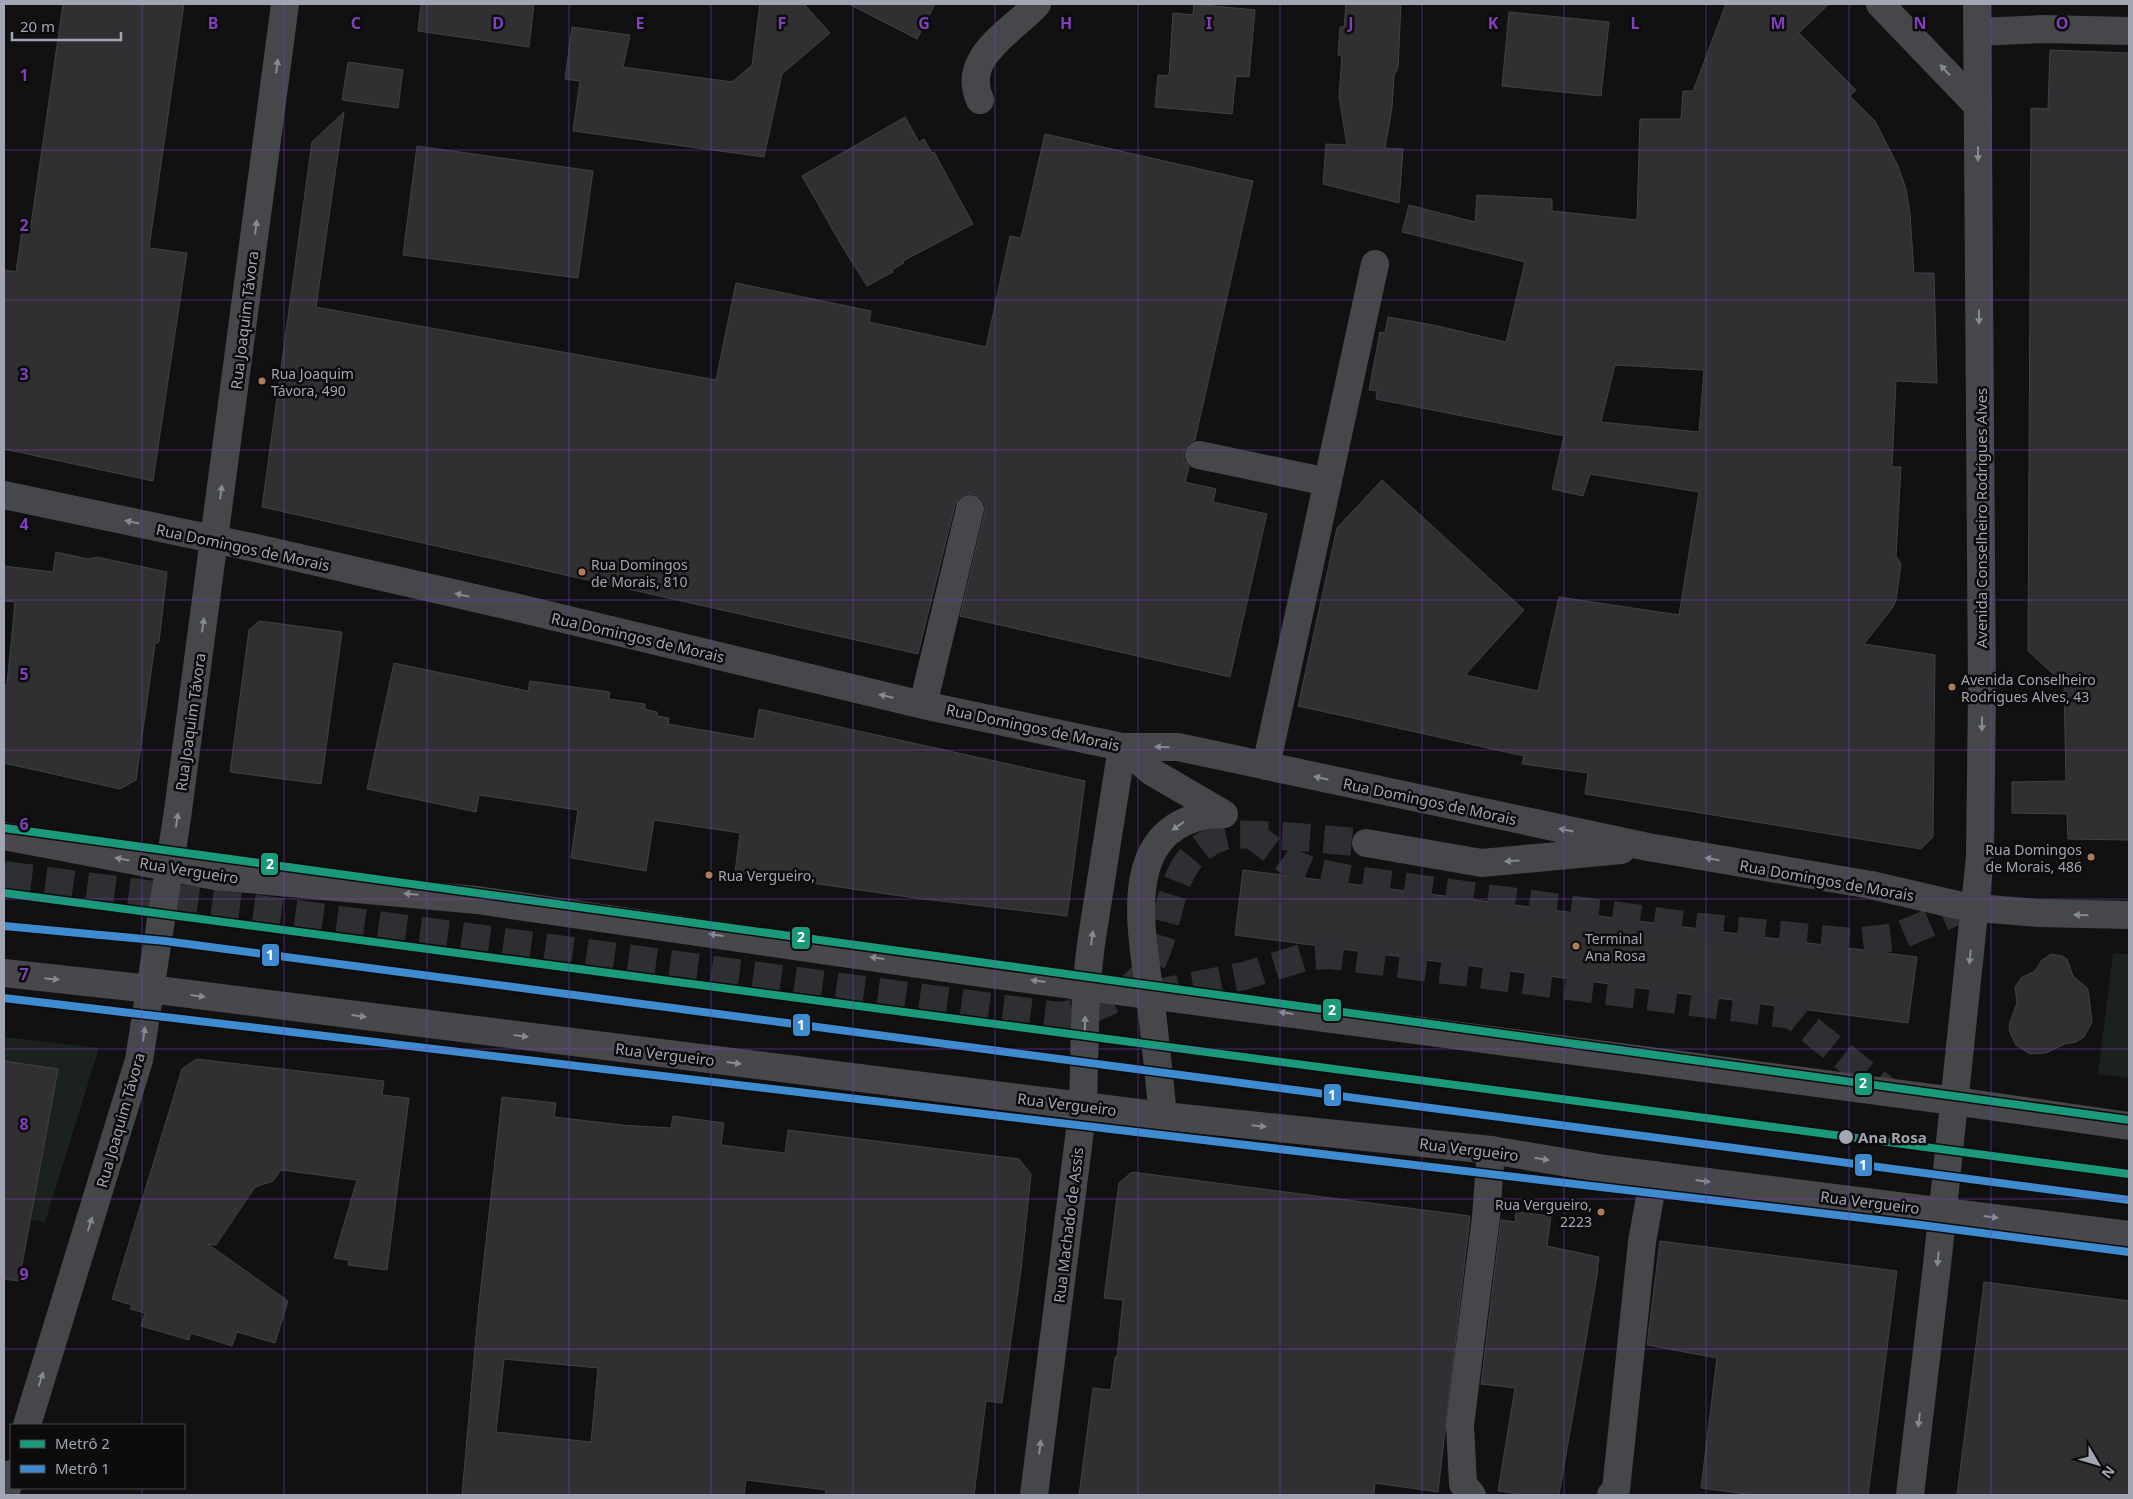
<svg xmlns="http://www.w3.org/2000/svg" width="2133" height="1499" font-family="'Noto Sans',sans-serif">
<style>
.green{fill:#1b221d}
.building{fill:#303032;stroke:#404146;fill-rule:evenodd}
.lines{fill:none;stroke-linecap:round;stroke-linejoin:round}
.minor-tunnel{stroke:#2e2f32;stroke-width:28;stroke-dasharray:28 14;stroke-linecap:butt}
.minor{stroke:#46474a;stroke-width:28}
.major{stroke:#48484c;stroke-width:28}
.metro-1-casing{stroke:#0c0c0d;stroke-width:11}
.metro-2-casing{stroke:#0c0c0d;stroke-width:11}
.metro-1{stroke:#1a9a7b;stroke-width:8}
.metro-2{stroke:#3e8ccf;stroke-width:8}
.oneway{fill:#868994}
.oneway2{fill:#878994}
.grid{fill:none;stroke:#813ebd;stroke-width:1;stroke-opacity:0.55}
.bus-dot{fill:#b07c57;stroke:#0c0c0d;stroke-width:2}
.stop-dot{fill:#a2a5b3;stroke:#0c0c0d;stroke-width:2}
.labels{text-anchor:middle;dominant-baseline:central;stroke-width:5;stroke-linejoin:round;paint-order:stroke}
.bus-label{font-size:14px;fill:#a2a5b3;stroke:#0c0c0d;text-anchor:start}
.street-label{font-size:15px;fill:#a2a5b3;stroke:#0c0c0d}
.stop-label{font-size:15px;font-weight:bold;fill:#a2a5b3;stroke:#0c0c0d;text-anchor:start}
.grid-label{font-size:16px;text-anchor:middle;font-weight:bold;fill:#813ebd;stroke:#0c0c0d;stroke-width:5;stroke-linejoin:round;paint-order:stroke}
.line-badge{stroke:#0c0c0d;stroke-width:2}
.badge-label{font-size:14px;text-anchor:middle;font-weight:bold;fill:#fff}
</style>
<rect width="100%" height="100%" fill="#111112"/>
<path class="green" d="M2113,954H2129V1078L2098,1074Z
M4,1037L99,1048L45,1222L30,1220L58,1069L4,1061Z"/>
<path class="building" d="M63,4H184L149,248L187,253L153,481L4,449V270L16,272L22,231L30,232Z
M421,4H534L529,47L418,31Z
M760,4H804L830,33L782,74L764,157L573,131L580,81L565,79L572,27L630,35L623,67L732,82L752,65Z
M849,4H935L917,39Z
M1194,4L1255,10L1249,77L1236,76L1232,114L1155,107L1158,75L1169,76L1173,13L1193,15Z
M1346,4H1401L1398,68L1394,76L1392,108L1385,148L1403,149L1399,203L1323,184L1326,144L1347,145L1339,96L1342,56L1338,55L1340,27H1344Z
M1726,4H1829L1799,33L1856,90L1850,96L1875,121L1898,166L1906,189L1910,213L1914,273H1934L1937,383L1896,381L1892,467H1901L1896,556L1901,564L1896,600L1893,607L1864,644L1935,655L1933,837L1921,849L1585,794L1588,773L1522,764L1524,756L1298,706L1337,528L1382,480L1524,610L1465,675L1538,691L1559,597L1679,615L1699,492L1590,474L1583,496L1552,489L1564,436L1376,399L1377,391L1369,390L1380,332L1385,333L1388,317L1433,325L1506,342L1525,262L1402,232L1409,205L1475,222L1477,195L1552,199V211L1637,220L1640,119H1681L1683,91H1693ZM1615,365L1704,370L1699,432L1601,422Z
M1509,12L1609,22L1601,96L1502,86Z
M2050,50L2129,53V840L2068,839L2067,814L2012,813V782L2066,781L2064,684L2028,651L2031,108L2048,109Z
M348,62L403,70L398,108L342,100Z
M344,112L316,307L716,380L736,283L871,311L869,322L986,347L1010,236L1021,238L1045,134L1253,181L1195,440L1188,444L1184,452V460L1189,467L1185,482L1216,489L1213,502L1267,514L1230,677L960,616L985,512V505L981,498L973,494H966L959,498L955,505L918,654L262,507L312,142Z
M905,117L919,142L924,139L932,153L934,152L973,224L903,261L904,263L892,270L893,272L867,286L842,246L802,176Z
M417,146L593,171L578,278L403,255Z
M56,552L88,559L97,557L167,572L159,642L155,644L136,780L120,789L4,763V684L7,685L15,602L4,601V566L53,572Z
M259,621L342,632L321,784L230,772L249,630Z
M394,663L528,691L530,681L610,692L609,699L645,704V709L657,712V716L669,718L668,724L754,739L759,709L1085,781L1067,916L915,898L735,872L740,833L654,820L646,871L571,858L578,810L479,795L476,812L367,789Z
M1243,870L1917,957L1908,1023L1235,935Z
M2051,954L2062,956L2067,959L2073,976L2088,989L2092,1022L2084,1037L2076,1042L2065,1044L2046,1053L2030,1054L2016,1045L2009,1030L2010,1022L2017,1003L2015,987L2021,978L2035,971L2042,960Z
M196,1059L384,1081L382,1095L409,1098L387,1270L348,1265L349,1260L334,1258L357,1180L281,1170L273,1181L255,1187L216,1245L208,1244L288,1301L275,1343L237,1332L232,1346L191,1333L189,1340L141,1326L145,1313L130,1309L132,1305L112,1299L182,1069Z
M4,1061L58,1069L19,1281L4,1279Z
M502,1097L556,1103L554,1117L622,1125L671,1128L673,1116L724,1123L721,1145L785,1153L788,1130L1019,1159L1031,1174L1021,1270L1002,1403L986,1401L974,1495H825L826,1490L746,1480L744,1495H462L478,1313ZM504,1359L598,1368L591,1442L496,1432Z
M1132,1172L1470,1216L1438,1492L1375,1483L1374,1495H1079L1093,1388L1111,1390L1115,1357H1117L1123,1300L1104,1298L1119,1183Z
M1516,1212L1551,1216L1547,1246L1599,1257L1597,1271L1598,1270L1559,1495H1526L1498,1491L1515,1388L1481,1384L1501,1220L1515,1222Z
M1660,1241L1897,1271L1868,1495H1754L1701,1488L1717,1358L1647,1345Z
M1984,1282L2129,1301V1495H1957Z"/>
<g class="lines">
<path class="minor-tunnel" d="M1249,833L1289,862L1311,871L1349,879L1692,926L1851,942L1897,937L1966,907
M4,875L1059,1016C1098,1011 1141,992 1156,953C1173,910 1170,854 1222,837C1234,833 1247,835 1259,835C1295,836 1330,840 1366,843
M1152,994L1244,976L1308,956L1330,955L1792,1015L1889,1093"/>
<path class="minor" d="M1880,4L1978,106
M1977,32L2044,29L2129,31
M980,100C960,57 1013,31 1037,4
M1199,455L1328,482
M4,495L256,548L510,606L923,705L1122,747H1178L1648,847L1871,885L1966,907L2037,913L2129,915
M923,705L970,509
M1122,747L1152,772L1224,814
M1266,766L1375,264
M1366,843L1482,863L1621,850
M1163,1116C1159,1076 1155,1036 1150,996C1143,937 1119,839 1198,817C1206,814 1216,815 1224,814
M27,1425L139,1060L177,818L285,4
M5,1495L11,1474
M1034,1495L1083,1106L1086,987L1091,944L1122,747
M1472,1495L1463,1484L1460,1425L1486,1217L1491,1150
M1611,1495L1616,1490L1642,1242L1654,1175
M1910,1495L1937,1265L1980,857L1982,693L1977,4"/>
<path class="major" d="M4,836L215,876L477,900L966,971L1954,1101L2129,1126
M4,973L150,989L1163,1116L1491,1150L1605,1169L2129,1235"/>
<g class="metro-1-casing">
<path id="metro-1" d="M4,828L2129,1120
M4,893L2129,1174"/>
</g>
<g class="metro-2-casing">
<path id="metro-2" d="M4,926L165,941L2129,1200
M4,998L1913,1224L2129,1252"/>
</g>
<use href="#metro-1" class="metro-1"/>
<use href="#metro-2" class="metro-2"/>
</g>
<defs><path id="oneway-solid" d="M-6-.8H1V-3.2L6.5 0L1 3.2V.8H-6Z" transform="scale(1.25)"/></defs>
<g class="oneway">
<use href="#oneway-solid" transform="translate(277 66) rotate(-83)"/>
<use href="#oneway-solid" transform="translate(1945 70) rotate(-133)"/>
<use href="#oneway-solid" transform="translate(1978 154) rotate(90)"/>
<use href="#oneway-solid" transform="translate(256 227) rotate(-83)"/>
<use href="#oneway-solid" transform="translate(1979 317) rotate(90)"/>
<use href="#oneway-solid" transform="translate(221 492) rotate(-82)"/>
<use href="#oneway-solid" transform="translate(132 522) rotate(-168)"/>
<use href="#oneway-solid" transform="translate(462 595) rotate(-167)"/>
<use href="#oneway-solid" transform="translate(203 625) rotate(-82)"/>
<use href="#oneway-solid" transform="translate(886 696) rotate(-167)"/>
<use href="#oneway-solid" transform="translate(1982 724) rotate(91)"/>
<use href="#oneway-solid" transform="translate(1162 747) rotate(-179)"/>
<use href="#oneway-solid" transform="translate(1321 778) rotate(-168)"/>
<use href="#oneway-solid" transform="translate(177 820) rotate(-82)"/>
<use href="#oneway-solid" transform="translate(1178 826) rotate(144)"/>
<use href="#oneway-solid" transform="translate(1566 830) rotate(-168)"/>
<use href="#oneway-solid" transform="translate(1712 859) rotate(-170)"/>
<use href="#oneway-solid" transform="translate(1512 861) rotate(176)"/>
<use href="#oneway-solid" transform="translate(2081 915) rotate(-178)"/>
<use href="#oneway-solid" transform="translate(1092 938) rotate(-82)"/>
<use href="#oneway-solid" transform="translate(1970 957) rotate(96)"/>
<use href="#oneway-solid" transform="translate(1085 1023) rotate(-88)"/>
<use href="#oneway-solid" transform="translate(144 1034) rotate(-82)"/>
<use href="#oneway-solid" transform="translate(90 1224) rotate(-73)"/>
<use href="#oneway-solid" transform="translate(1938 1259) rotate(95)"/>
<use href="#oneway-solid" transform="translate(41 1379) rotate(-73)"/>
<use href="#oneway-solid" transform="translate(1919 1420) rotate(97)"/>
<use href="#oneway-solid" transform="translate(1040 1447) rotate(-83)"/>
</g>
<g class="oneway2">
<use href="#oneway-solid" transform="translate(122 859) rotate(-169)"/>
<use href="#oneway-solid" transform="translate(411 894) rotate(-175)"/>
<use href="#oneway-solid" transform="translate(716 935) rotate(-172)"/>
<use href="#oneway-solid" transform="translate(877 958) rotate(-172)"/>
<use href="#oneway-solid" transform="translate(52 979) rotate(6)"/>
<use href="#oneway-solid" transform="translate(1038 981) rotate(-173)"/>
<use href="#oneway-solid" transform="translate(198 996) rotate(7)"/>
<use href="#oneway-solid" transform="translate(1286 1013) rotate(-172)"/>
<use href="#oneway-solid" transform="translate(359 1016) rotate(7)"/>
<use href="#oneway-solid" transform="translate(521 1036) rotate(7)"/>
<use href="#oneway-solid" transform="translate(734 1063) rotate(7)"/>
<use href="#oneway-solid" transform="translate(1259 1126) rotate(6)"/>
<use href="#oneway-solid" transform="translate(1542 1159) rotate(9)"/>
<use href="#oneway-solid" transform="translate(1703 1181) rotate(7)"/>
<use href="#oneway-solid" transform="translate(1991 1217) rotate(7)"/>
</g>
<path class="grid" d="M142,4V1425M284,4V1495M427,4V1495M569,4V1495M711,4V1495M853,4V1495M995,4V1495M1138,4V1495M1280,4V1495M1422,4V1495M1564,4V1495M1706,4V1495M1849,4V1495M1991,4V1495M4,150H2129M4,300H2129M4,450H2129M4,600H2129M4,750H2129M4,899H2129M4,1049H2129M4,1199H2129M4,1349H2129M142,1488V1495"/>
<g class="bus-dot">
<circle cx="262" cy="381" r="4.5"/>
<circle cx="582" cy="572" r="4.5"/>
<circle cx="1952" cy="687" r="4.5"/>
<circle cx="2091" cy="857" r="4.5"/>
<circle cx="709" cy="875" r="4.5"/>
<circle cx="1576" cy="946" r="4.5"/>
<circle cx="1601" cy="1212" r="4.5"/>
</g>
<circle class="stop-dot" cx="1846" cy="1137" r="8"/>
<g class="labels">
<g class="bus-label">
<text x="271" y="373">Rua Joaquim<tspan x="271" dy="17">Távora, 490</tspan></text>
<text x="591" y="564">Rua Domingos<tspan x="591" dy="17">de Morais, 810</tspan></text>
<text x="1961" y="679">Avenida Conselheiro<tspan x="1961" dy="17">Rodrigues Alves, 43</tspan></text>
<text x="2082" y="849" text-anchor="end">Rua Domingos<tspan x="2082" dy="17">de Morais, 486</tspan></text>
<text x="718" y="875">Rua Vergueiro,</text>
<text x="1585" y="938">Terminal<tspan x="1585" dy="17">Ana Rosa</tspan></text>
<text x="1592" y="1204" text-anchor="end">Rua Vergueiro,<tspan x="1592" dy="17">2223</tspan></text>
</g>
<g class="street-label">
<text transform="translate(244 320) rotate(-83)">Rua Joaquim Távora</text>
<text transform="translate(1981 518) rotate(-90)">Avenida Conselheiro Rodrigues Alves</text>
<text transform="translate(243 547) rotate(12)">Rua Domingos de Morais</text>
<text transform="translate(638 637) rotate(13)">Rua Domingos de Morais</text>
<text transform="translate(190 722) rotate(-82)">Rua Joaquim Távora</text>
<text transform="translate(1033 727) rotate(12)">Rua Domingos de Morais</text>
<text transform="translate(1430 801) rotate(12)">Rua Domingos de Morais</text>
<text transform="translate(189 870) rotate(9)">Rua Vergueiro</text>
<text transform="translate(1827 880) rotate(10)">Rua Domingos de Morais</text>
<text transform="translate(665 1054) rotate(7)">Rua Vergueiro</text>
<text transform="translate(1067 1104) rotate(7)">Rua Vergueiro</text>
<text transform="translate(120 1120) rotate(-74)">Rua Joaquim Távora</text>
<text transform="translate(1469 1149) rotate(7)">Rua Vergueiro</text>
<text transform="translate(1870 1202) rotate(7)">Rua Vergueiro</text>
<text transform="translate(1068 1225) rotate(-83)">Rua Machado de Assis</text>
</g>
<g class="stop-label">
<text x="1858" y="1137">Ana Rosa</text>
</g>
</g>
<g class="grid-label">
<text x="213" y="29">B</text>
<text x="356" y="29">C</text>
<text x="498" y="29">D</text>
<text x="640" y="29">E</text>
<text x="782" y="29">F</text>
<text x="924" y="29">G</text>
<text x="1066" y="29">H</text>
<text x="1209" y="29">I</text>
<text x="1351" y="29">J</text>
<text x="1493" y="29">K</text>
<text x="1635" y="29">L</text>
<text x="1778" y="29">M</text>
<text x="1920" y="29">N</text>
<text x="2062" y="29">O</text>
<text x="24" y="81">1</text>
<text x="24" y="231">2</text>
<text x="24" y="380">3</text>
<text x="24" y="530">4</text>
<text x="24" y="680">5</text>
<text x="24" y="830">6</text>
<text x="24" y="980">7</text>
<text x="24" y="1130">8</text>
<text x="24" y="1280">9</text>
</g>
<g class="line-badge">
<rect x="260" y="852" width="19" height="24" rx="5" fill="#1a9a7b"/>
<rect x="791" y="926" width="20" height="24" rx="5" fill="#1a9a7b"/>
<rect x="261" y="943" width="19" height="24" rx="5" fill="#3e8ccf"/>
<rect x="1322" y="998" width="20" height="24" rx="5" fill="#1a9a7b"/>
<rect x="792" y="1013" width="19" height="24" rx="5" fill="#3e8ccf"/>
<rect x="1854" y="1072" width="19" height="24" rx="5" fill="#1a9a7b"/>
<rect x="1323" y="1083" width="19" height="24" rx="5" fill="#3e8ccf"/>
<rect x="1854" y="1153" width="19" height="24" rx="5" fill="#3e8ccf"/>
</g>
<g class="badge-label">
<text x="270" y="869">2</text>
<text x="801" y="942">2</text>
<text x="270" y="960">1</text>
<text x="1332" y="1015">2</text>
<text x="801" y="1030">1</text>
<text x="1863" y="1088">2</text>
<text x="1332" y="1100">1</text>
<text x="1863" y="1170">1</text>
</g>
<rect width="2133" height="1499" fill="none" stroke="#a2a5b3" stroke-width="10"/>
<rect x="10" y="1424" width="175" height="65" fill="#0c0c0d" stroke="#48494f"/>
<rect x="20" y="1440" width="25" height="8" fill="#1a9a7b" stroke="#48494f"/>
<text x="55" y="1449" font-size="15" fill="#a2a5b3">Metrô 2</text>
<rect x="20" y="1465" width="25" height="8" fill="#3e8ccf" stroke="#48494f"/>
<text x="55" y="1474" font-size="15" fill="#a2a5b3">Metrô 1</text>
<g transform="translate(2098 1464) rotate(128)" stroke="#0c0c0d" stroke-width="4" paint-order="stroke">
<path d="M0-4L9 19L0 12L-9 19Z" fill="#a2a5b3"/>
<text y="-8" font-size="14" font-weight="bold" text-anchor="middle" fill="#a2a5b3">N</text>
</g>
<path d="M12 32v8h109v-8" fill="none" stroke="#a2a5b3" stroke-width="2.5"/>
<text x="20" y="32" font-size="15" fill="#a2a5b3" stroke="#0c0c0d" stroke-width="4" paint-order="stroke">20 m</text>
</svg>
